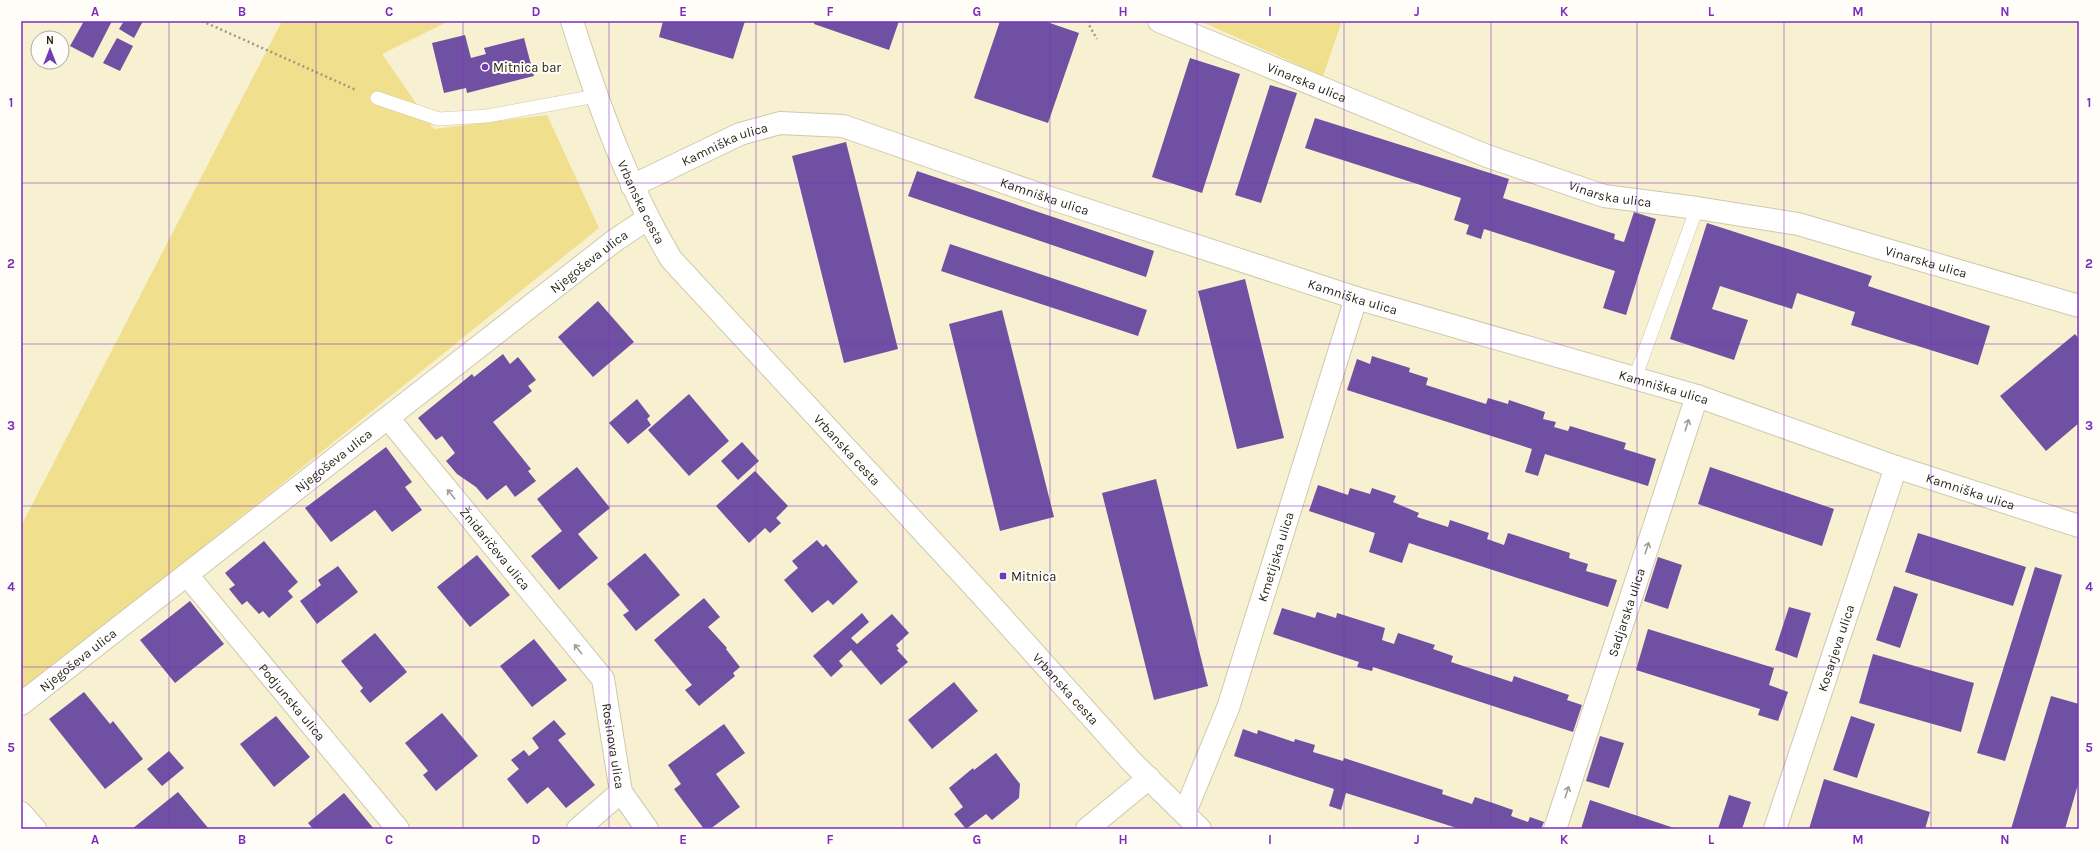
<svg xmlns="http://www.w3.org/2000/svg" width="2100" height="850" font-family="Karla,sans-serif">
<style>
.green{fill:#f0df8d}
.building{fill:#7050a2}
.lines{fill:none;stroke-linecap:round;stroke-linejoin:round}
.lane-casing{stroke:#cfc9ab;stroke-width:14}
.street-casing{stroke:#cfc9ab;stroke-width:24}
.secondary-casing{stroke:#cfc9ab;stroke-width:24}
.path{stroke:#9d9981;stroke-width:2.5;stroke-dasharray:2 3;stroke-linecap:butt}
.lane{stroke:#fff;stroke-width:13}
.street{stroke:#fff;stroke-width:22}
.secondary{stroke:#fff;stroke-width:22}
.oneway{stroke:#9f9e98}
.grid{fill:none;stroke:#7b2cbf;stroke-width:1;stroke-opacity:0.55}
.poi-dot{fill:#713db4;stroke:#fefdf7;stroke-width:1.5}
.labels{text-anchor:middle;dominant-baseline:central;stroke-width:4;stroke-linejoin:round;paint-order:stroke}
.poi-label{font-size:13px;fill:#29271b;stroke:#fefdf7;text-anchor:start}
.street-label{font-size:13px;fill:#29271b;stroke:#fefdf7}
.neatline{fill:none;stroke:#7b2cbf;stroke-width:1.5}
.grid-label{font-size:13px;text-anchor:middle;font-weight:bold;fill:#7b2cbf}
</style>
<rect width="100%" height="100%" fill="#f7f1d1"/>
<path class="green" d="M282,21H449L382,54L434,129L547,115L599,228L21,694V526Z
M1200,21H1342L1323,76Z"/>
<path class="building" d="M84,21H112L93,58L70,46Z
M124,21H143L134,38L119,29Z
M663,21H745L733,59L659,37Z
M815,21H899L889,50L814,24Z
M1000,21H1044L1079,33L1048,123L974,98Z
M465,35L471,58L486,54L484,48L524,38L534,76L467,93L466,88L444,93L432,43Z
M117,38L133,46L120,71L103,63Z
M1190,58L1240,74L1202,193L1152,177Z
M1270,85L1297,93L1261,203L1235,195Z
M1315,118L1509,179L1503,198L1615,234L1614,239L1624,242L1634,212L1656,219L1626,315L1603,308L1615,271L1484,229L1481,239L1466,234L1469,225L1454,220L1461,198L1305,148Z
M846,142L898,349L844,363L792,156Z
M917,171L1154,251L1146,277L908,196Z
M1707,223L1872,276L1868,286L1990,326L1978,365L1851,325L1855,312L1797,293L1792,309L1720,286L1712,309L1748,320L1734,360L1670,339Z
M950,244L1147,310L1138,336L941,271Z
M1245,279L1284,438L1237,449L1198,291Z
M598,301L634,342L593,377L558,337Z
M1002,310L1054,517L1000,531L949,324Z
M2075,334L2079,339V423L2046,451L2000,396Z
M503,354L510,364L518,357L536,380L528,386L532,391L493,422L531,469L528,471L536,481L515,497L506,485L487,500L476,487L457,474L446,461L455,453L442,436L436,440L418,418L472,374L474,377Z
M1372,356L1410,368L1409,372L1428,378L1426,385L1486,404L1488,398L1508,404L1509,400L1545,412L1543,419L1556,422L1554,427L1568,431L1570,426L1626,443L1624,449L1656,459L1648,486L1545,454L1538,476L1525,472L1532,449L1347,390L1357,359L1370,364Z
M689,394L729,441L689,476L648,430Z
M637,399L650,416L647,419L651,425L628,444L609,423Z
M742,442L759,461L738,480L721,461Z
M386,447L412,482L405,487L422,510L392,532L375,510L331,542L305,508Z
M577,467L610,508L578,534L598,558L559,590L531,556L562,531L537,499Z
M1710,467L1834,509L1822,546L1698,504Z
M755,471L788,506L776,518L781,523L770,533L765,528L749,543L716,506Z
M1156,479L1208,686L1154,700L1102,493Z
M1318,485L1348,495L1350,488L1370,494L1372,488L1396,496L1393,502L1419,513L1417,517L1448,527L1450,520L1489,533L1487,539L1504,545L1508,533L1570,553L1569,558L1588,564L1586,571L1617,580L1608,607L1409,543L1402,563L1369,552L1375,533L1309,511Z
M1918,533L2026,567L2013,606L1905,572Z
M817,540L823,547L826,544L858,582L833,605L828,600L812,613L784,580L798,568L792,561Z
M264,541L298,582L288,591L293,597L269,618L263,611L259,614L247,601L242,605L229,589L235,585L225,573Z
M645,553L680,595L636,631L623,615L629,611L607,584Z
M477,555L510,595L470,627L437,587Z
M1658,557L1682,565L1668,609L1644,601Z
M338,566L358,592L317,624L300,601L321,585L318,580Z
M2035,567L2062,575L2005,761L1977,753Z
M1894,586L1918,594L1900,648L1876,640Z
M704,598L720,617L708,627L727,648L726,649L740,667L733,673L735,676L699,706L685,690L692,685L654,640Z
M190,601L224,644L175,683L140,640Z
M1789,607L1811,613L1797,658L1775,650Z
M1282,608L1315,618L1317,612L1336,618L1337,613L1385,628L1382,640L1394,644L1398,633L1435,645L1433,649L1453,656L1451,662L1512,682L1514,676L1569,695L1567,700L1582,705L1573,732L1373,667L1372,671L1357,667L1359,662L1273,634Z
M862,613L869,622L851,638L857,644L892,614L909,633L896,645L899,649L897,650L908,662L881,685L851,650L839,661L843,666L831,677L813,656Z
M1648,629L1774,668L1769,685L1788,692L1778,721L1758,715L1760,709L1636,670Z
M375,633L407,672L370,703L360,691L363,688L341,661Z
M534,639L567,680L532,707L500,666Z
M1873,654L1974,683L1961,732L1859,703Z
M954,682L978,711L932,749L908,720Z
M84,692L110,724L113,721L143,759L105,789L49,719Z
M2051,696L2079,704V781L2065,829H2011Z
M442,713L478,756L436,791L423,775L428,771L405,743Z
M276,716L310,757L274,787L240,744Z
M1851,716L1875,724L1857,778L1833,770Z
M554,720L566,734L558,740L595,785L566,808L548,787L527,804L507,779L519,769L511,760L524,750L529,756L539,748L532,738Z
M724,724L745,753L716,774L740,807L710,829H704L674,789L681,784L668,765Z
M1243,729L1257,734L1258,730L1294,742L1295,739L1315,745L1313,752L1343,761L1344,758L1443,790L1442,794L1472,804L1475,797L1493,803L1513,810L1511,816L1528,822L1530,817L1544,822L1541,829H1460L1346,793L1341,810L1329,806L1334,789L1234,756Z
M1600,736L1624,743L1609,788L1586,781Z
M169,751L184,768L162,786L147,769Z
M996,753L1020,784L1019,798L992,820L986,814L966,829L954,814L963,807L949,788L973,768L974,770Z
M1824,779L1930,812L1925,829H1809Z
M178,792L209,829H132Z
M344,793L374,829H313L308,823Z
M1729,795L1751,802L1742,829H1718Z
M1590,800L1677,829H1581Z"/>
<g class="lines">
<g class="lane-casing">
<path id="lane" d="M377,98L439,119L487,116L596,96
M1635,378L1697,208"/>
</g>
<g class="street-casing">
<g id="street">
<path id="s1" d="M1159,21L1487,156L1604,196L1697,208L1798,224L2079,306"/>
<path id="s2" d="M632,186L740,134L780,123L843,126L1041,195L1356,298L1697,396L1896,467L2079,526"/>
<path id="s3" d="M388,418L603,679L621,792L647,829"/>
<path id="s4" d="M187,575L398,829"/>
<path id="s5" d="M21,704L614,241L647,219"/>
<path id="s6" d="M1185,812L1228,708L1356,298"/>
<path d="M21,813L35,829"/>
<path d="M578,829L621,792"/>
<path id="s7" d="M1555,829L1697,396"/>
<path id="s8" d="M1775,829L1896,467"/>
</g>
</g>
<g class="secondary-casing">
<g id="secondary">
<path id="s9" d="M572,21C598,104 627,185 671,259L980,593L1132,762L1200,829"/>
<path d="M1087,829L1149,778"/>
</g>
</g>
<path class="path" d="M202,21L356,90
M1091,21L1089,25L1097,39"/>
<use href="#lane" class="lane"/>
<use href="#street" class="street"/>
<use href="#secondary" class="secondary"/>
</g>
<defs><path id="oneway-shaft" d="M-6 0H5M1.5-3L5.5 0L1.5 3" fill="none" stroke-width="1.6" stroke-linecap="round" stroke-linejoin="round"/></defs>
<g class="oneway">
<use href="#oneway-shaft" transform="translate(1687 425) rotate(-72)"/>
<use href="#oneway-shaft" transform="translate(451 494) rotate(-129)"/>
<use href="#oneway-shaft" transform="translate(1647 548) rotate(-72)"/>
<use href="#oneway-shaft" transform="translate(578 649) rotate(-129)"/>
<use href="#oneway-shaft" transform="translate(1567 792) rotate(-72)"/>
</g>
<path class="grid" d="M169,21V829M316,21V829M463,21V829M609,21V829M756,21V829M903,21V829M1050,21V829M1197,21V829M1344,21V829M1491,21V829M1637,21V829M1784,21V829M1931,21V829M21,183H2079M21,344H2079M21,506H2079M21,667H2079"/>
<g class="poi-dot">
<circle cx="485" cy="67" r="4"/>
<rect x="999" y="572" width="8" height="8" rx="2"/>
</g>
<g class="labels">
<g class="poi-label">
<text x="493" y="67">Mitnica bar</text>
<text x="1011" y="576">Mitnica</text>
</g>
<g class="street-label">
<text stroke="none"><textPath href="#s1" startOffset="160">Vinarska ulica</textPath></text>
<text stroke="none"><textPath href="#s2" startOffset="102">Kamniška ulica</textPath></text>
<text stroke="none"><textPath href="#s1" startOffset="484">Vinarska ulica</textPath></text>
<text stroke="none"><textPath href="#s2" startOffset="438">Kamniška ulica</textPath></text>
<text stroke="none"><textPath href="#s9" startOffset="194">Vrbanska cesta</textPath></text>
<text stroke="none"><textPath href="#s1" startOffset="808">Vinarska ulica</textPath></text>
<text stroke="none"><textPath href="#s5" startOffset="720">Njegoševa ulica</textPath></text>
<text stroke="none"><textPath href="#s2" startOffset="762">Kamniška ulica</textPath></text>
<text stroke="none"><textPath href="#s2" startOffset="1086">Kamniška ulica</textPath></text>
<text stroke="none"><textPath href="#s9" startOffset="518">Vrbanska cesta</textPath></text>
<text stroke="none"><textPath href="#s5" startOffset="396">Njegoševa ulica</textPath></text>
<text stroke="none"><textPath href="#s2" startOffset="1410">Kamniška ulica</textPath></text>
<text stroke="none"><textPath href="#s3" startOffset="169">Žnidaričeva ulica</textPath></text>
<text stroke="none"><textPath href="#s6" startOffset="271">Kmetijska ulica</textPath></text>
<text stroke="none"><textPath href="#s7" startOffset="228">Sadjarska ulica</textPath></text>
<text stroke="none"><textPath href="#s8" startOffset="191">Kosarjeva ulica</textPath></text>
<text stroke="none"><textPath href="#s5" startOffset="72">Njegoševa ulica</textPath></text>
<text stroke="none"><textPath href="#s9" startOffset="842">Vrbanska cesta</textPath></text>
<text stroke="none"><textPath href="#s4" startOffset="165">Podjunska ulica</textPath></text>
<text stroke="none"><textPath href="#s3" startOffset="406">Rosinova ulica</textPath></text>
</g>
</g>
<rect width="2100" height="850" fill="none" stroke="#fefdf7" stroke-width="44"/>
<g transform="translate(50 50)"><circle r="19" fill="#fefdf7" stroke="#a9a79f"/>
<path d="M0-3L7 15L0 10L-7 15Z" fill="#713db4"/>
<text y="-6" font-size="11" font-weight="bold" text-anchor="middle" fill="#29271b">N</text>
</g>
<rect x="22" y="22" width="2056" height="806" class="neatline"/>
<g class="grid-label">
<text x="95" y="16">A</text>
<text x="242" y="16">B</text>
<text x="389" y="16">C</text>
<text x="536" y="16">D</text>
<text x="683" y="16">E</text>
<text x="830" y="16">F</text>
<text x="977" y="16">G</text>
<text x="1123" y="16">H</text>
<text x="1270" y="16">I</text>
<text x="1417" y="16">J</text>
<text x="1564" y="16">K</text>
<text x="1711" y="16">L</text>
<text x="1858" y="16">M</text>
<text x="2005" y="16">N</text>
<text x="11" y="107">1</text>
<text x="2089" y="107">1</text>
<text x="11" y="268">2</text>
<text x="2089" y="268">2</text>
<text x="11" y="430">3</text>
<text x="2089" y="430">3</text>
<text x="11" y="591">4</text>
<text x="2089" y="591">4</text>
<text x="11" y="752">5</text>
<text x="2089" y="752">5</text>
<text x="95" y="844">A</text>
<text x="242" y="844">B</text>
<text x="389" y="844">C</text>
<text x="536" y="844">D</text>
<text x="683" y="844">E</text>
<text x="830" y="844">F</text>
<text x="977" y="844">G</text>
<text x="1123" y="844">H</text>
<text x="1270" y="844">I</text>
<text x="1417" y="844">J</text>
<text x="1564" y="844">K</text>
<text x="1711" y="844">L</text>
<text x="1858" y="844">M</text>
<text x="2005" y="844">N</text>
</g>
</svg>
